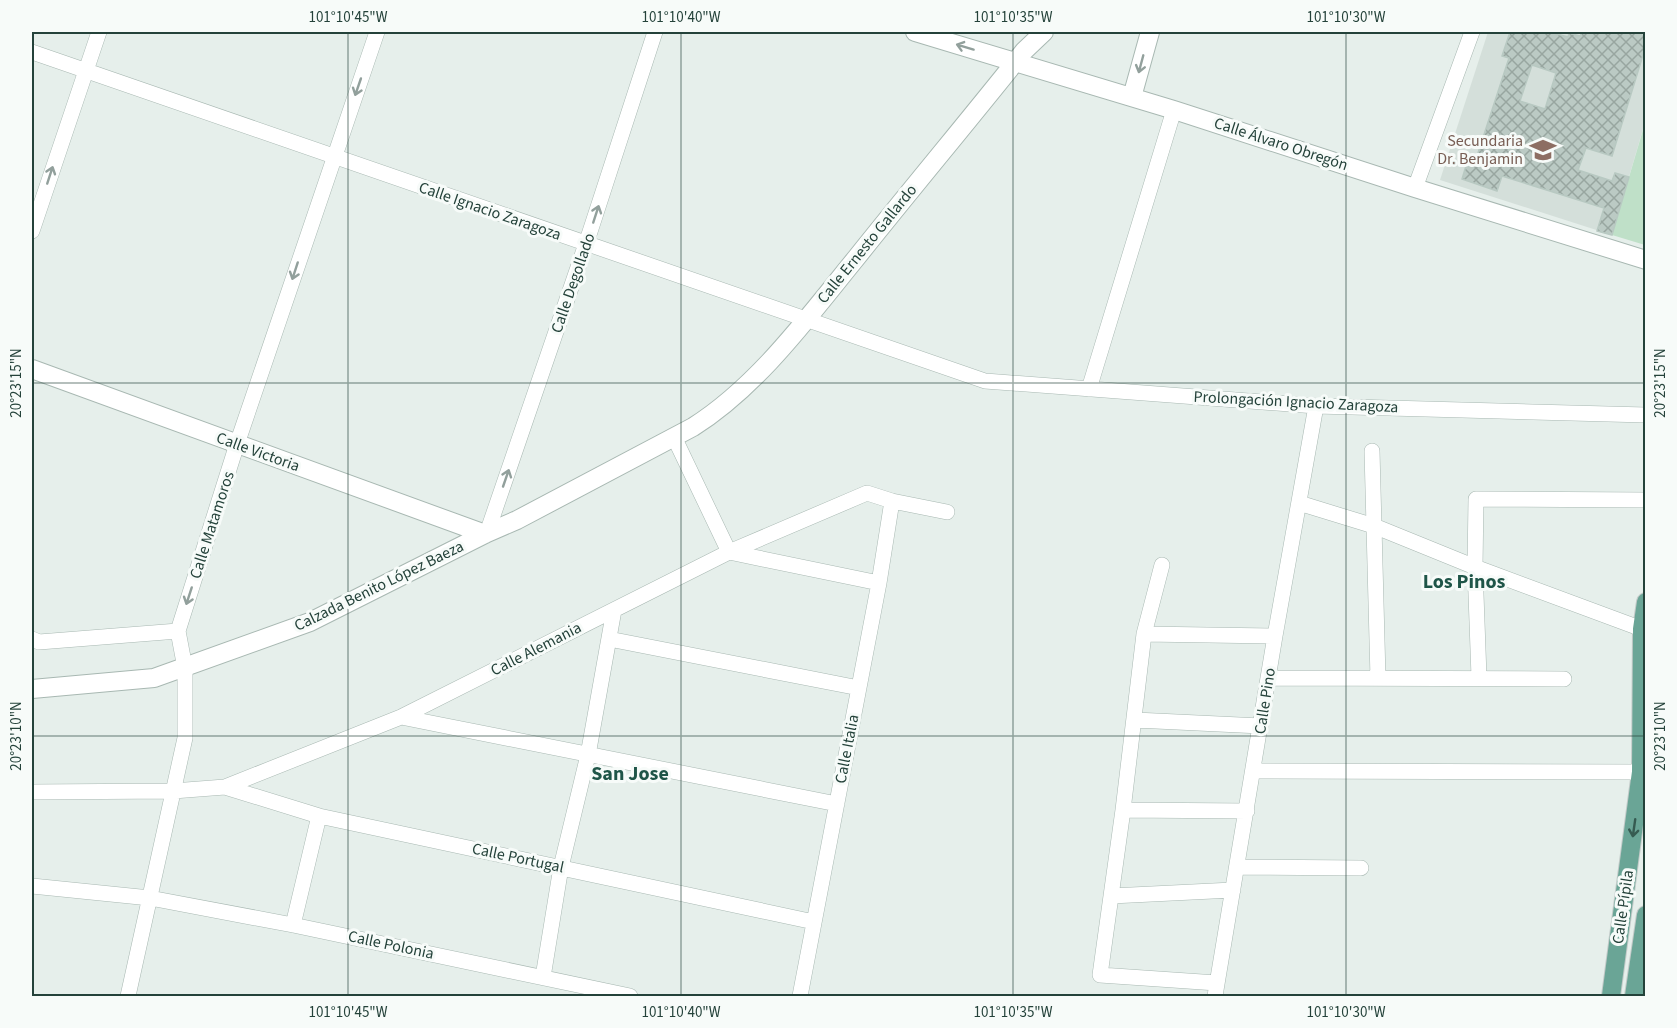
<svg xmlns="http://www.w3.org/2000/svg" width="1677" height="1028" font-family="'Source Sans 3',sans-serif">
<style>
.built{fill:#d4dfda}
.green{fill:#bfe0c8}
.building{fill:url(#building-cross-hatch);stroke:#b8c9c2;stroke-width:1.5;fill-rule:evenodd}
.lines{fill:none;stroke-linecap:round;stroke-linejoin:round}
.minor-casing{stroke:#a8b8b2;stroke-width:16}
.tertiary-casing{stroke:#a8b8b2;stroke-width:20}
.primary-casing{stroke:#c2cac8;stroke-width:20}
.minor{stroke:#fff;stroke-width:15}
.tertiary{stroke:#fff;stroke-width:18}
.primary{stroke:#6aa596;stroke-width:18}
.oneway{stroke:#92a09c}
.oneway2{stroke:#365b51}
.ticks{fill:none;stroke:#24423a;stroke-width:1.5;stroke-opacity:0.45}
.labels{text-anchor:middle;dominant-baseline:central;stroke-width:6;stroke-linejoin:round;paint-order:stroke}
.education-label{font-size:16px;fill:#785e54;stroke:#f7fbf9;text-anchor:end}
.street-label{font-size:16px;fill:#24423a;stroke:#f7fbf9}
.quarter-label{font-size:20px;font-weight:bold;fill:#1f5548;stroke:#f7fbf9}
.neatline{fill:none;stroke:#24423a;stroke-width:2}
.ticks-label{font-size:15px;text-anchor:middle;fill:#24423a}
</style>
<defs>
<pattern id="building-cross-hatch" width="8" height="8" patternUnits="userSpaceOnUse" patternTransform="scale(1.5)"><rect width="8" height="8" fill="#bbcac4"/><path d="M0 0l8 8M0 8l8-8" fill="none" stroke="#98a6a0"/></pattern>
</defs>
<rect width="100%" height="100%" fill="#e6efeb"/>
<path class="built" d="M1488,32H1632L1645,36V122L1612,235L1440,180Z"/>
<path class="green" d="M1645,123V245L1612,235Z"/>
<path class="building" d="M1510,32H1550L1568,37L1569,33L1580,36L1582,32H1632L1646,36V55H1643L1612,156L1586,148L1578,170L1612,181L1615,173L1629,177L1612,235L1597,231L1604,208L1502,176L1497,191L1462,179L1469,156L1476,159L1509,58L1502,56ZM1532,65L1556,73L1545,109L1520,101Z"/>
<g class="lines">
<g class="minor-casing">
<path id="minor" d="M32,52L985,381L1316,406L1646,415
M1415,188L1472,32
M32,231L99,32
M1089,389L1174,110
M674,437L729,552L879,583
M1372,451L1378,678
M1299,503L1374,526L1475,567L1642,629
M487,533L586,244L655,32
M1162,565L1144,634L1123,810L1100,975L1217,983
M1144,634L1275,636
M32,639L39,642L178,631
M609,639L859,688
M1479,677L1475,567L1476,499L1646,500
M1269,678L1564,679
M401,717L837,804
M1135,720L1261,726
M1253,771L1641,772
M225,787L319,816L814,922
M32,792L173,791L225,787L401,717L729,552L867,493L892,501L947,512
M1123,810L1247,811
M1237,867L1361,868
M32,886L150,898L293,925L630,996
M1111,896L1233,890
M293,925L319,816
M543,977L561,867L588,755L614,610
M128,996L185,738V668L178,631L237,444L377,32
M800,996L879,583L892,501
M1215,996L1275,636L1316,406"/>
</g>
<g class="tertiary-casing">
<path id="tertiary" d="M915,32L1174,110L1415,188L1646,260
M1132,97L1150,32
M32,369L485,534
M32,689L154,678L310,622L487,533L517,520L693,427C758,386 808,317 857,257C912,188 969,120 1024,51L1044,32"/>
</g>
<g class="primary-casing">
<path id="primary" d="M1611,996L1641,772L1642,629L1646,602
M1634,996L1646,915"/>
</g>
<use href="#minor" class="minor"/>
<use href="#tertiary" class="tertiary"/>
<use href="#primary" class="primary"/>
</g>
<defs><path id="oneway-shaft" d="M-6 0H5M1.5-3L5.5 0L1.5 3" fill="none" stroke-width="1.6" stroke-linecap="round" stroke-linejoin="round" transform="scale(1.5)"/></defs>
<g class="oneway">
<use href="#oneway-shaft" transform="translate(965 47) rotate(-163)"/>
<use href="#oneway-shaft" transform="translate(1141 64) rotate(105)"/>
<use href="#oneway-shaft" transform="translate(358 87) rotate(109)"/>
<use href="#oneway-shaft" transform="translate(50 175) rotate(-72)"/>
<use href="#oneway-shaft" transform="translate(596 214) rotate(-72)"/>
<use href="#oneway-shaft" transform="translate(295 271) rotate(108)"/>
<use href="#oneway-shaft" transform="translate(506 478) rotate(-71)"/>
<use href="#oneway-shaft" transform="translate(189 596) rotate(108)"/>
</g>
<use class="oneway2" href="#oneway-shaft" transform="translate(1634 828) rotate(98)"/>
<path class="ticks" d="M348,32V996M681,32V996M1013,32V996M1346,32V996M32,383H1646M32,736H1646"/>
<defs>
<g id="university-bare" transform="scale(2.07)"><path d="M0-5L7-2L0 1L-7-2ZM-4 1L0 2.5L4 1V4Q0 6-4 4Z" fill="#8d6e63" stroke="#f7fbf9" stroke-width="2.5" paint-order="stroke"/></g>
</defs>
<g fill-rule="evenodd">
<use href="#university-bare" x="1543" y="150"/>
</g>
<g class="labels">
<g class="education-label">
<text x="1523" y="141">Secundaria<tspan x="1523" dy="18">Dr. Benjamin</tspan></text>
</g>
<g class="street-label">
<text transform="translate(1281 144) rotate(18)">Calle Álvaro Obregón</text>
<text transform="translate(490 211) rotate(19)">Calle Ignacio Zaragoza</text>
<text transform="translate(867 244) rotate(-51)">Calle Ernesto Gallardo</text>
<text transform="translate(573 283) rotate(-71)">Calle Degollado</text>
<text transform="translate(1296 402) rotate(3)">Prolongación Ignacio Zaragoza</text>
<text transform="translate(258 452) rotate(20)">Calle Victoria</text>
<text transform="translate(212 525) rotate(-72)">Calle Matamoros</text>
<text transform="translate(379 586) rotate(-26)">Calzada Benito López Baeza</text>
<text transform="translate(536 649) rotate(-27)">Calle Alemania</text>
<text transform="translate(1265 701) rotate(-81)">Calle Pino</text>
<text transform="translate(847 749) rotate(-79)">Calle Italia</text>
<text transform="translate(518 858) rotate(12)">Calle Portugal</text>
<text transform="translate(1623 907) rotate(-82)">Calle Pípila</text>
<text transform="translate(391 945) rotate(12)">Calle Polonia</text>
</g>
<g class="quarter-label">
<text x="1464" y="582">Los Pinos</text>
<text x="630" y="774">San Jose</text>
</g>
</g>
<rect width="1677" height="1028" fill="none" stroke="#f7fbf9" stroke-width="66"/>
<rect x="33" y="33" width="1611" height="962" class="neatline"/>
<g class="ticks-label">
<text x="348" y="22">101°10'45"W</text>
<text x="681" y="22">101°10'40"W</text>
<text x="1013" y="22">101°10'35"W</text>
<text x="1346" y="22">101°10'30"W</text>
<text transform="translate(16 383) rotate(-90)" y="5">20°23'15"N</text>
<text transform="translate(1660 383) rotate(-90)" y="5">20°23'15"N</text>
<text transform="translate(16 736) rotate(-90)" y="5">20°23'10"N</text>
<text transform="translate(1660 736) rotate(-90)" y="5">20°23'10"N</text>
<text x="348" y="1017">101°10'45"W</text>
<text x="681" y="1017">101°10'40"W</text>
<text x="1013" y="1017">101°10'35"W</text>
<text x="1346" y="1017">101°10'30"W</text>
</g>
</svg>
